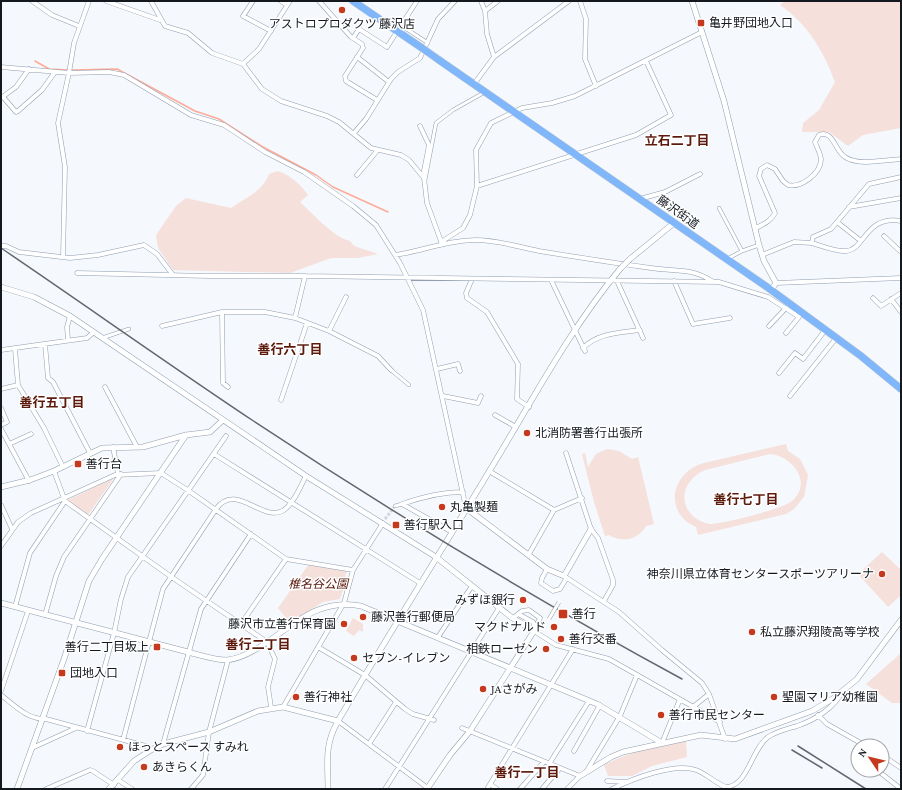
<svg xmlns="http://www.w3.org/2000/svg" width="902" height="790" font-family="'Crimson Pro','Noto Sans JP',serif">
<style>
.green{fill:#f5e0db;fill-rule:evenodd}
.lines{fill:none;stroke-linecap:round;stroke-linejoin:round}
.stream{stroke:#feab98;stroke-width:1.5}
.pedestrian-tunnel{stroke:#d3d7db;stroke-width:3;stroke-dasharray:3 1.5;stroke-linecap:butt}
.pedestrian-casing{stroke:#909eb0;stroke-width:4}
.minor-casing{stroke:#909eb0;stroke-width:5}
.tertiary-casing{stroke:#909eb0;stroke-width:6}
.trunk-casing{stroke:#d0d1d2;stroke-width:8}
.pedestrian{stroke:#fff;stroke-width:3}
.minor{stroke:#fff;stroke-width:4}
.tertiary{stroke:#fff;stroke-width:5}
.trunk{stroke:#80b6fa;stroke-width:7}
.rail{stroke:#62676d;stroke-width:1.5}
.pedestrian-bridge-casing{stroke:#909eb0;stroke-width:4;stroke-linecap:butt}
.tertiary-bridge-casing{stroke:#909eb0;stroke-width:6;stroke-linecap:butt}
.trunk-bridge-casing{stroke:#d0d1d2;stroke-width:8;stroke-linecap:butt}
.pedestrian-bridge{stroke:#fff;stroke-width:3}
.tertiary-bridge{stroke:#fff;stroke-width:5}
.trunk-bridge{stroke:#80b6fa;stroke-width:7}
.poi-dot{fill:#c53a1e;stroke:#fff;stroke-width:1.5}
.labels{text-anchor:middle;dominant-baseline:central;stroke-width:3;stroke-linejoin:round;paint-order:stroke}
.poi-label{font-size:12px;fill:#141920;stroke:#fff;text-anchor:start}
.street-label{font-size:12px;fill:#141920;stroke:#fff}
.park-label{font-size:12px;font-style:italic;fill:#55170a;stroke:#fff}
.neighbourhood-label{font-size:13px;font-weight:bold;fill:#5c190c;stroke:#fff}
</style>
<rect width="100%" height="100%" fill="#f5f8fc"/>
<path class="green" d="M785,1H901V128L863,135L848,146L829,132H802L803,123L819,110L835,82C824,52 807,23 780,5Z
M278,171C290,175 301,185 308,195L300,202C313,214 333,237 350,241L354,246L378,254L358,258H331L290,273L173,270L158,248L156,235L176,206L186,198L231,208C247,197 262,192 269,174Z
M786,444L788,451L800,459L808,475L804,497L794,509L786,514L698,535L696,527C663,513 671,472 704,463ZM770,454C793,456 813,483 792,501C783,509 722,524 710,524C704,523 697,520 693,516C676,500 686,478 705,470Z
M607,449L619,451L632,459L638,457L654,524L646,526C638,540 622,543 609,535L605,536L594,502L582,454L585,453L588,467L596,454Z
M114,478L88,515L68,500Z
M882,552L901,570V595L888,607L858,574Z
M309,564L347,571L345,577L347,578L340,599L323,602L290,623L278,608Z
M353,618L363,624V632L359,630L354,636L346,631Z
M901,653V703H892L866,684Z
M686,741L687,757L652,766L632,776H608L604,765C629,751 658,747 686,741Z"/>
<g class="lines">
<path class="stream" d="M35,61L49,69L68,70
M72,70L117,69L195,111L219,119L263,147L316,175L333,187L388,212"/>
<path class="pedestrian-tunnel" d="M385,519L395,506"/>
<g class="pedestrian-casing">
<path id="pedestrian" d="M400,33L405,28L428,43
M425,180L436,123L453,110L485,92
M719,208L742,251
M727,259L742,251L759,245
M102,338L129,329
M391,370L409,385
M395,506L402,504"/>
</g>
<g class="minor-casing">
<path id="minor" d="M32,1L52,15L79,26
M106,1L160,20
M151,1L165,26L188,33L212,53L243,64L262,89L281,101L327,116L339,122L371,148L401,155L409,160L424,178L427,203L442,244
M253,1L243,16L271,31
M281,1L287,5
M319,1L351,37L362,44L363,48L345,76L346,81L377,100
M580,1L586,19L585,59L596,86
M485,11L498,1
M353,38L359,29L387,47L417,1
M357,57L389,82
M494,57L569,1
M243,64L259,49L290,1
M1,67L69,73L109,72L124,75L191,115L224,125L265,152L304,172L353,206L376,225L400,263L423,310L466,508
M474,84L494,57L487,34L485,11L481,1
M3,97L16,112L18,111L42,90L55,72
M1,98L16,87L29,69
M420,126L429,145L423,176
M354,133L366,119L391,79L398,72L420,58L438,19L455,1
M357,175L377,151
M901,177L869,184L831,229L813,237L812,243C822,246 836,252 846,251C865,250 865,215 901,221
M477,186L636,135L671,115L646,61
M640,199L665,192L700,174
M849,207L901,198
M837,222L861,241
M756,228C764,224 771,221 775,213L759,176L761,169L767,165L775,169L783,181L788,185C801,188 820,174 821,160C821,154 817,148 815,142L819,135C833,129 835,151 845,157C857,166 886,160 901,159
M884,236L901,252
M441,242L463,228L470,215L477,186L476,150L491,123L522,108L552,103L575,96L702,32
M1,246H6L19,252L70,258L98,255L144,245L157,254L173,275
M395,255C423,251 448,240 476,240C497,240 519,247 539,251C576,257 614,263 651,268C675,272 690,267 712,281
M762,255L794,242L812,243
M63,257L65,167L58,123L69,73L74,43L89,1
M77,273L209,276H305L719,282L768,297L796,315L799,310
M472,279L466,293L467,298L487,312L518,364L517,399L529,407
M551,280L585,351
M617,281L643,338
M674,281L693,324L730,318
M776,283L901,278
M873,298L881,306L901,293
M891,299L901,312
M222,312L223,383L228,387
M295,318L305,276
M162,326L222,312H265L295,318L329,331L378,356L391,370
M769,326L786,308
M329,331L346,297
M786,333L799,317L796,315
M68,340L67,327L70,316
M45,344L48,378L53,382L90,453
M583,348C598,333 619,333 640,330
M15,349L18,385L44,428L63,467
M1,350L87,338L94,332
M437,369L458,364L460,371
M779,373L795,353L803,359L826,329
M105,387L137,447
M1,389L18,385
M443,396L478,403L481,396
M790,396L837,337
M281,400L307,323
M1,408L7,422L1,425
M495,415L516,427
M1,429L29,481
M9,444L31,434
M113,447L118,474
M566,453L591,529L598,538L613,580V585L604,601
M214,454L420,583
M54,471L65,501L170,576L267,642L275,659L268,687L271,707
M489,471L554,510
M1,505L12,529
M452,532L402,504C422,497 442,492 463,492
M1,546L18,522L31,513L115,475L161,473L189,491L286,559L353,570
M529,554L554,510L582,498
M547,569L542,578L541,583L553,591L560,589L566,579
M564,576L619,612L662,650L702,683L709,694L725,739
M15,607L30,553L65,501
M518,614L533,622L535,628
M45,615L56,576L64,557L121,474
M513,618L522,611L529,610L540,618L534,631L556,645L609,659L720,722
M241,624L286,559
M438,637L472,586
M318,647L365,675L405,709L413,714L434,720
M1,691L28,611
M1,695C14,705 28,720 46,719L146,746L151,750
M283,707L344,603L353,570L383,523
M693,707L709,694
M818,715L827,724L866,746
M338,721L429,789
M462,728L580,776L567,789
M87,731L114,633L121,599L128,577L226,436
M123,740L163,589L216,509C236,481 263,524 284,510C294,503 300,487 306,476
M662,743L680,699
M163,744L201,609L251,534
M369,744L396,702
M32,748L76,728
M574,751L600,705
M882,755L901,768
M549,764L589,701
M877,770L901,789
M586,772L620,716L637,675
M118,780L132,789
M607,781L626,782
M490,784L497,789
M46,789L90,770L93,771L114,785
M191,789L203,775L209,732L228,660
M385,789L499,608
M487,789L573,649
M520,789L544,762
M542,789L560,768
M612,789C632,779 675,762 696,770C707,774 715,783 726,787C748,786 751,750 768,737C777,731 787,729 797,726C815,720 834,708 843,691"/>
</g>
<g class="tertiary-casing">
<path id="tertiary" d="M692,1L724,101L759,245L764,261L776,283L771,290
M630,259L674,223
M1,287L34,297L70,316L306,476L436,557L511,617L534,631L470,731L450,755L427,789
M1,487L30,480L54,471L102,448L143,447L186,435L210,432L223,420
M466,508L547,569L564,576L591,529
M1,603L188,652C200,655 214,660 227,660C240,659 252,652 263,645C296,623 319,598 361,606L597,704L662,743
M580,776L611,757L623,752L701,735L735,739L812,711L834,698L857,679L901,620
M17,789L64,659L89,581L102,559L186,435
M109,789L134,761L151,750L163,744L209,732L258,711L283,707L338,721
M328,789C328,763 324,745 338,721C389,633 444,547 496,460C534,397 573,325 620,269"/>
</g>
<g class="trunk-casing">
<path id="trunk" d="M353,1L422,48
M439,60L767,287L861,356L901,389"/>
</g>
<use href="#pedestrian" class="pedestrian"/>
<use href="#minor" class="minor"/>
<use href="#tertiary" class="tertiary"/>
<use href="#trunk" class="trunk"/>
<path class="rail" d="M1,248C85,305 168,364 252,420C391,512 535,599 682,679
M798,746L866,789
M792,750L822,768"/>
<g class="pedestrian-bridge-casing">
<path id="pedestrian-bridge" d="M549,619L559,602"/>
</g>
<g class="tertiary-bridge-casing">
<path id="tertiary-bridge" d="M620,269L630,259"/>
</g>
<g class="trunk-bridge-casing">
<path id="trunk-bridge" d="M422,48L439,60"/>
</g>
<use href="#pedestrian-bridge" class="pedestrian-bridge"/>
<use href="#tertiary-bridge" class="tertiary-bridge"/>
<use href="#trunk-bridge" class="trunk-bridge"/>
</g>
<g class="poi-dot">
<circle cx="342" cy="10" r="4"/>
<rect x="697" y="19" width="8" height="8" rx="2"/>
<circle cx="527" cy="433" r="4"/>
<rect x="74" y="460" width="8" height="8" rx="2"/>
<circle cx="442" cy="507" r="4"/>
<rect x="392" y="521" width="8" height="8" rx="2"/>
<circle cx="882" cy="574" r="4"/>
<circle cx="523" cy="600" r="4"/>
<rect x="558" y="609" width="10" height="10" rx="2"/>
<circle cx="363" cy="617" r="4"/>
<circle cx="344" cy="624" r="4"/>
<circle cx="554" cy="627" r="4"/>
<circle cx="752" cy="632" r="4"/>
<circle cx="561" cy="639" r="4"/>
<rect x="153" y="643" width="8" height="8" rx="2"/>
<circle cx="546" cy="649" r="4"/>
<circle cx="354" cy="658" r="4"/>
<rect x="58" y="669" width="8" height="8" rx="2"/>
<circle cx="483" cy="689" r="4"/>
<circle cx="296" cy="697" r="4"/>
<circle cx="774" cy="697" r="4"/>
<circle cx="661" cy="715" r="4"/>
<circle cx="120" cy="747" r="4"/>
<circle cx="144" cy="767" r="4"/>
</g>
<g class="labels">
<g class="poi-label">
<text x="709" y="23">亀井野団地入口</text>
<text x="342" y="24" text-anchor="middle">アストロプロダクツ 藤沢店</text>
<text x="535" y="433">北消防署善行出張所</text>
<text x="86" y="464">善行台</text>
<text x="450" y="507">丸亀製麺</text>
<text x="404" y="525">善行駅入口</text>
<text x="874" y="574" text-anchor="end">神奈川県立体育センタースポーツアリーナ</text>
<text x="515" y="600" text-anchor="end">みずほ銀行</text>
<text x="572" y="614">善行</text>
<text x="371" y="617">藤沢善行郵便局</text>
<text x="336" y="624" text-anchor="end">藤沢市立善行保育園</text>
<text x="546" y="627" text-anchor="end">マクドナルド</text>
<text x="760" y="632">私立藤沢翔陵高等学校</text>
<text x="569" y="639">善行交番</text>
<text x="149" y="647" text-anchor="end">善行二丁目坂上</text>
<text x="538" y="649" text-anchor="end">相鉄ローゼン</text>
<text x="362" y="658">セブン-イレブン</text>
<text x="70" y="673">団地入口</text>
<text x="491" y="689">JAさがみ</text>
<text x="304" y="697">善行神社</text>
<text x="782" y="697">聖園マリア幼稚園</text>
<text x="669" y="715">善行市民センター</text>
<text x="128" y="747">ほっとスペース すみれ</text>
<text x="152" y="767">あきらくん</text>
</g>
<g class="street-label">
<text transform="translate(678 212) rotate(35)">藤沢街道</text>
</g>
<g class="park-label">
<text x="318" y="584">椎名谷公園</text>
</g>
<g class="neighbourhood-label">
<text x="677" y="140">立石二丁目</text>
<text x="290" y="349">善行六丁目</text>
<text x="52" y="402">善行五丁目</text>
<text x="746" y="499">善行七丁目</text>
<text x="258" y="644">善行二丁目</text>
<text x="527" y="772">善行一丁目</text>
</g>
</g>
<rect width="902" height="790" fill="none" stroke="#141920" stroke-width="4"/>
<g transform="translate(870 758) rotate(305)"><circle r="19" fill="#ffffff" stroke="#a1a3a6"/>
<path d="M0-3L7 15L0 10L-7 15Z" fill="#c53a1e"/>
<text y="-6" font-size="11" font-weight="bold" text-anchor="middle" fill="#141920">N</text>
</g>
</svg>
